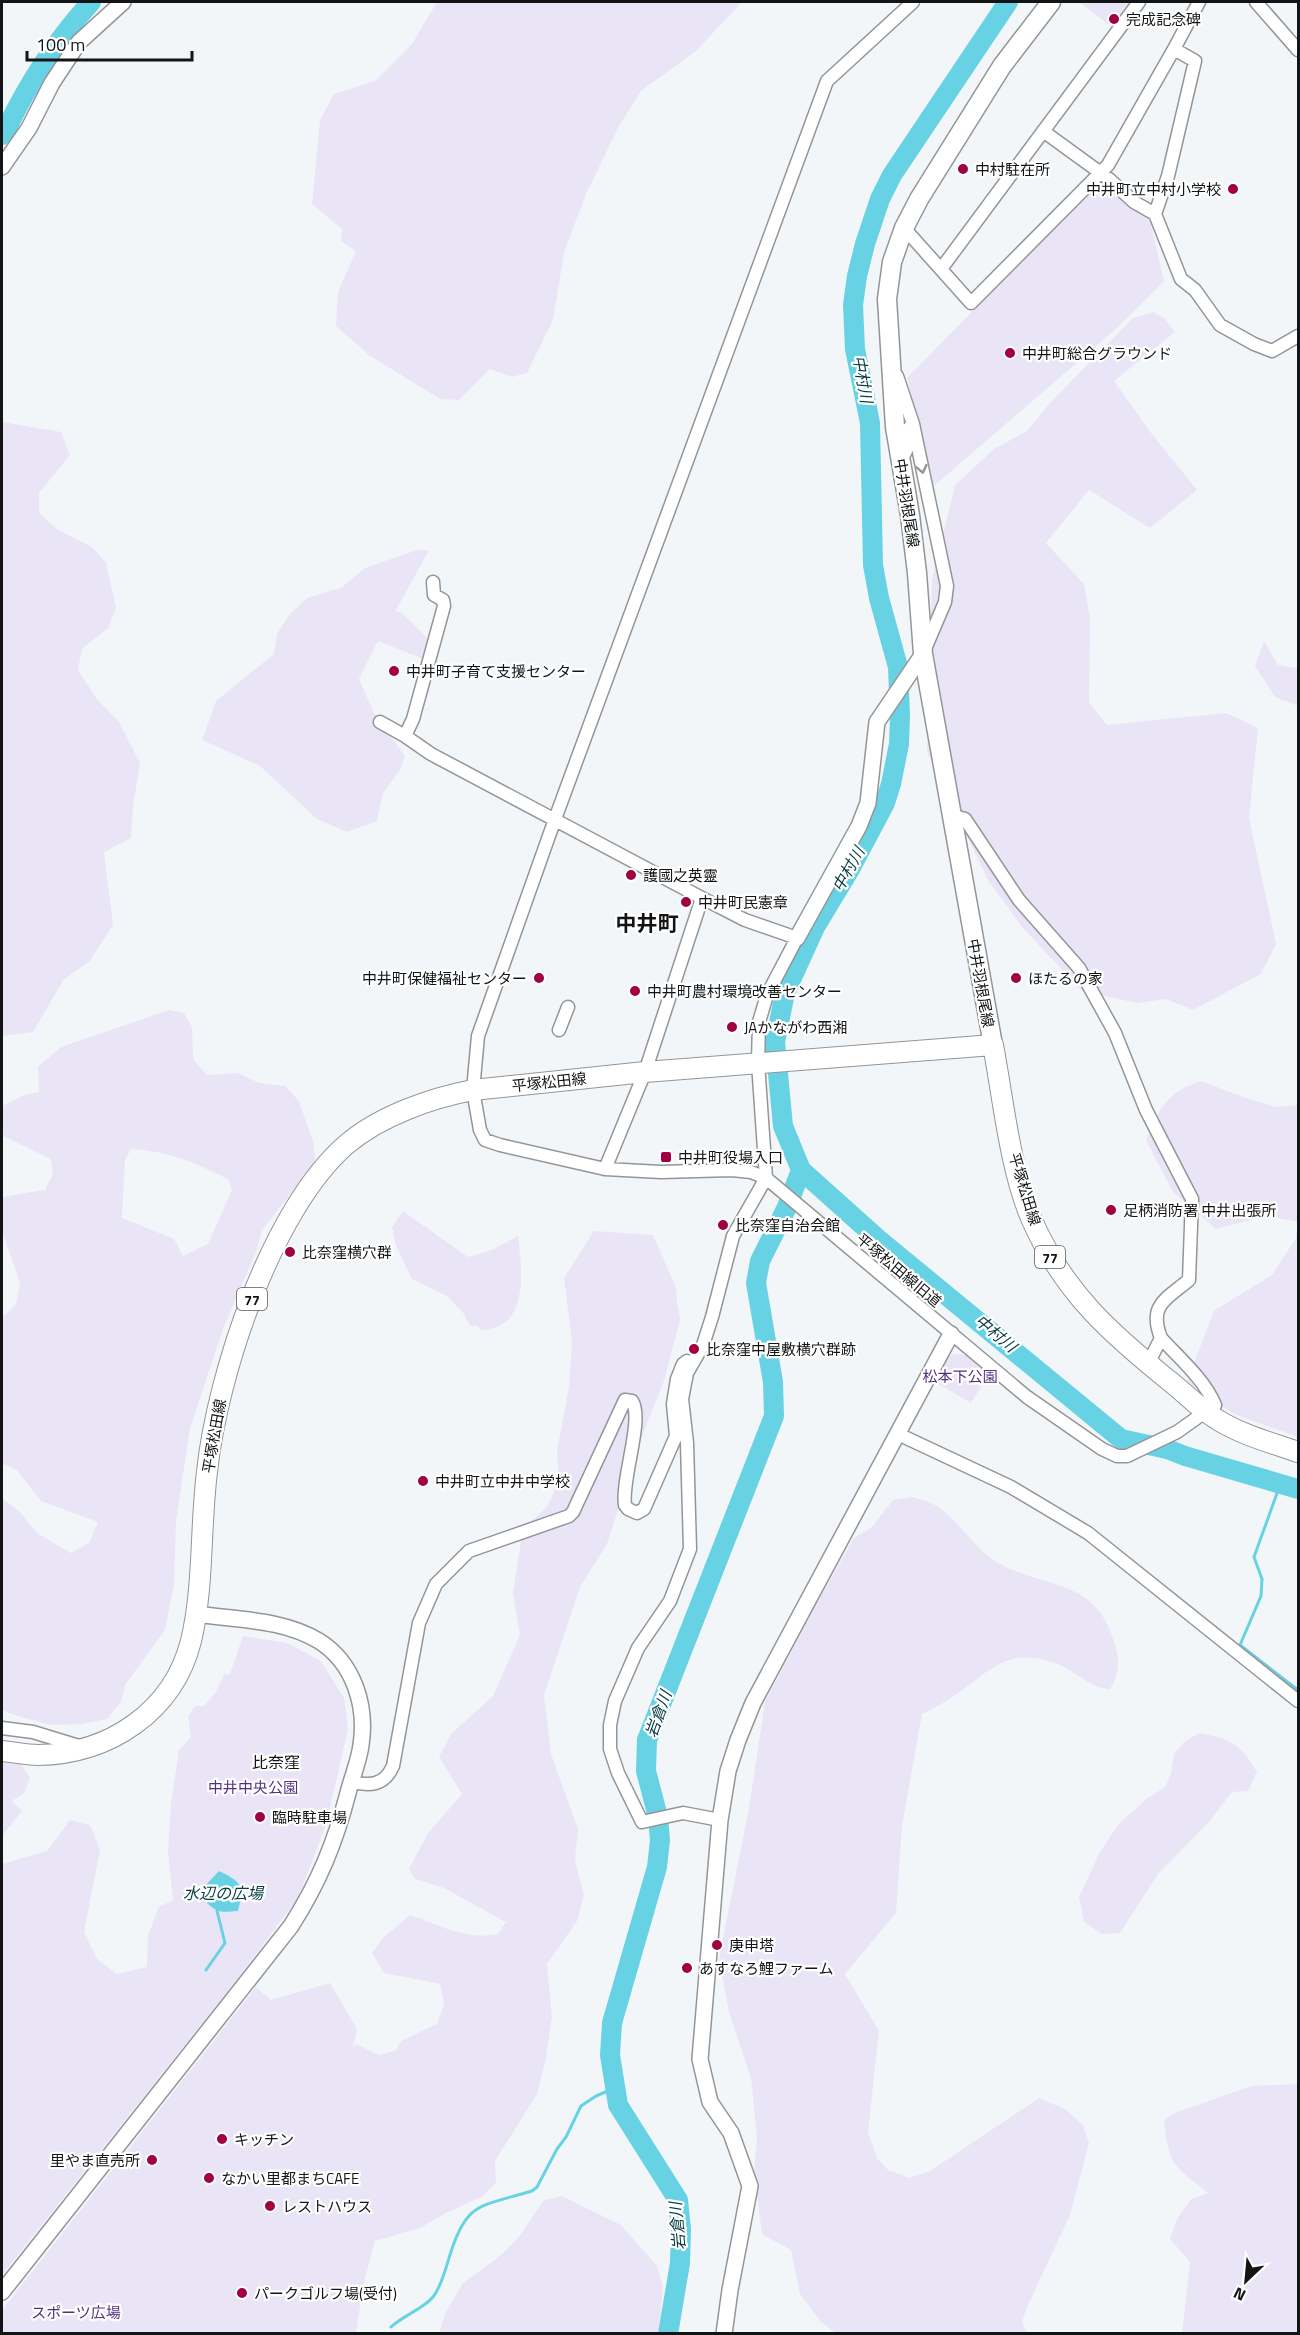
<svg xmlns="http://www.w3.org/2000/svg" width="1300" height="2335" font-family="'Titillium Web','Noto Sans JP',sans-serif">
<style>
.green{fill:#eae4f7;fill-rule:evenodd}
.water{fill:#68d2e5}
.lines{fill:none;stroke-linecap:round;stroke-linejoin:round}
.stream{stroke:#68d2e5;stroke-width:3}
.river{stroke:#68d2e5;stroke-width:20}
.minor-casing{stroke:#939598;stroke-width:15}
.tertiary-casing{stroke:#939598;stroke-width:18}
.secondary-casing{stroke:#939598;stroke-width:21}
.primary-casing{stroke:#939598;stroke-width:22}
.minor{stroke:#fff;stroke-width:12}
.tertiary{stroke:#fff;stroke-width:15}
.secondary{stroke:#fff;stroke-width:18}
.primary{stroke:#fff;stroke-width:20}
.oneway{stroke:#959596}
.poi-dot{fill:#9f0143;stroke:#fff;stroke-width:2}
.labels{text-anchor:middle;dominant-baseline:central;stroke-width:4.5;stroke-linejoin:round;paint-order:stroke}
.shield{fill:#fff;stroke:#5a5a5b;stroke-width:1.5}
.shield-label{font-size:14px;font-weight:bold;fill:#131415}
.poi-label{font-size:15px;fill:#131415;stroke:#fff;text-anchor:start}
.street-label{font-size:15px;fill:#131415;stroke:#fff}
.park-label{font-size:15px;fill:#533182;stroke:#fff}
.water-label{font-size:16px;font-style:italic;fill:#063b42;stroke:#fff}
.neighbourhood-label{font-size:16px;fill:#131415;stroke:#fff}
.district-label{font-size:21px;font-weight:bold;fill:#131415;stroke:#fff}
</style>
<rect width="100%" height="100%" fill="#f3f6f9"/>
<path class="green" d="M437,2H742L696,51L641,91L619,126L586,194L564,253L553,320L527,373L512,377L490,369L459,400L440,399L369,355L336,326L338,292L356,251L341,241L342,229L312,204L320,120L334,94L375,81L412,44Z
M1079,2H1132L1113,28Z
M1100,181H1106L1149,216L1164,281L1117,328L934,486L907,378Z
M1154,312L1165,319L1175,332L1114,381L1151,433L1197,490L1150,528L1089,490L1046,543L1084,584L1090,619L1089,702L1107,725L1226,713L1258,728L1249,818L1276,944L1261,974L1193,1010L1166,999L1137,1003L1082,991L1021,926L988,880L927,752L932,580L955,485L994,449L1027,431L1049,404L1133,318Z
M2,422L61,432L70,455L39,493V513L58,530L92,547L106,563L116,608L108,628L82,649L78,670L97,699L119,722L140,763L133,807L131,838L104,852L113,925L89,962L64,979L33,1032L2,1036Z
M417,550H429L395,612H401C405,616 428,638 428,640C430,646 427,654 426,660L378,641L359,679L374,713L405,756L400,770L383,793L377,821L347,832L317,819L260,766L202,740L216,701L274,654L277,634L289,615L307,598L341,588L365,568Z
M1264,641L1278,665L1298,668V706L1275,697L1255,666Z
M169,1010L184,1013L192,1027L193,1059L207,1075L238,1073L259,1083L285,1086L299,1101L314,1144L315,1163L262,1230L256,1252L223,1329L190,1428L176,1521L174,1585L165,1630L125,1685L121,1702L107,1719L82,1724L51,1725L17,1716L2,1710V1498L20,1512L37,1533L71,1553L89,1543L98,1522L41,1501L17,1470L2,1463V1318L16,1304L20,1283L2,1231V1198L7,1196L45,1190L53,1174L51,1159L5,1137L2,1132V1106L22,1096L39,1092L38,1067L61,1047ZM131,1149C169,1151 196,1163 229,1180L232,1190L208,1244L183,1256L174,1239L122,1218L125,1160Z
M1201,1081L1243,1097L1276,1107L1298,1105V1437L1234,1414L1187,1381L1214,1311L1272,1275L1296,1238L1298,1222L1266,1216L1216,1229L1173,1192L1146,1140C1161,1107 1165,1093 1201,1081Z
M403,1211L468,1257L492,1250L518,1236C522,1270 530,1329 481,1330L478,1326H470L464,1314L447,1296L412,1279L396,1246L392,1227Z
M594,1231L653,1235L677,1290L676,1294L680,1320L664,1381L645,1428L607,1544L580,1587L544,1695L551,1754L578,1829L575,1860L584,1895L577,1921L547,1964L552,2017L545,2063L537,2094L495,2161L496,2183L481,2197L444,2214L420,2228L375,2241L363,2286L356,2333H2V2310L256,1987L271,2000L330,1983L357,2029L353,2047L356,2044L379,2055L395,2051L401,2041L437,2024L444,2004L440,1984L384,1973L372,1953L383,1938L410,1915C440,1925 467,1941 498,1934L506,1922L444,1888L415,1879L409,1869L428,1833L462,1794L439,1757L451,1734L493,1696L520,1635L513,1593L523,1529L547,1507L559,1481L557,1451L569,1387L572,1341L564,1278Z
M952,1354L965,1355L988,1375L971,1403L935,1382L947,1359Z
M913,1497C920,1500 929,1501 935,1505C955,1516 974,1548 995,1561C1043,1590 1094,1576 1114,1641C1120,1660 1120,1672 1110,1689C1089,1688 1076,1671 1057,1664C1007,1645 991,1671 954,1696C944,1703 933,1708 922,1714L902,1826L896,1913L845,1974L879,2031L868,2132L877,2158L888,2170L909,2178L930,2171L1039,2098L1065,2109L1083,2125L1089,2143L1070,2215L1028,2305L1022,2321L1027,2333H836L821,2322L800,2294L791,2250L762,2234L754,2171L757,2137L751,2078L729,2012L719,1958L749,1808L765,1702L817,1603L854,1538L871,1528L893,1500Z
M243,1636L287,1643L321,1661L344,1698L348,1729L326,1825L298,1898L241,1974L2,2275V1864L47,1851L70,1820L90,1825L100,1850L84,1932L97,1959L117,1974L147,1967L148,1936L159,1906L173,1901L168,1853L171,1803L179,1750L191,1737L188,1716L195,1706H204L215,1693L224,1675L230,1674Z
M1199,1733C1230,1738 1241,1744 1257,1772L1248,1791L1232,1792L1208,1823L1158,1874L1120,1933L1102,1934L1084,1922L1079,1897L1100,1852L1118,1825L1146,1799L1165,1787L1171,1774L1174,1754L1184,1742Z
M2,1739L5,1740L30,1778L24,1793L12,1801L22,1811L2,1836Z
M1298,2084V2333H1182L1190,2262L1170,2239L1177,2219L1191,2199L1208,2193C1173,2165 1169,2166 1164,2120L1172,2114L1251,2086Z
M562,2196L621,2225L657,2266L663,2287L659,2333H439L446,2312L463,2283L500,2256L518,2238L544,2200Z"/>
<path class="water" d="M219,1871C242,1882 245,1886 238,1911C221,1912 218,1914 205,1901V1886Z"/>
<g class="lines">
<path class="stream" d="M1280,1485L1254,1557L1262,1579L1261,1596L1240,1645L1298,1690
M206,1970L225,1943L217,1911
M391,2327C404,2315 423,2309 433,2297C441,2287 445,2271 449,2258C466,2201 479,2207 532,2191L537,2187L557,2149L566,2137L581,2106L596,2096L615,2088"/>
<path class="river" d="M1008,2L892,175L880,199L865,244L857,276L853,305L855,349L870,423L873,565L879,598L898,667L900,716L899,744L891,784L885,803L850,869L815,927L785,993L775,1042L783,1126L801,1170L878,1239L1121,1439L1167,1449L1185,1456L1298,1489
M2,135L6,130C29,81 55,42 91,2
M668,2334L680,2263L681,2229L678,2200L618,2105L610,2055L612,2023L657,1867L660,1840L658,1817L646,1771L647,1740L774,1416L773,1382L756,1283L760,1261L787,1207L801,1170"/>
<g class="minor-casing">
<path id="minor" d="M913,2L827,81L555,819L478,1036L473,1090L480,1130L485,1140L500,1145L605,1169L661,1172L732,1170L751,1172L766,1178L1027,1397L1102,1449L1117,1456H1127L1177,1432L1215,1405C1204,1379 1180,1359 1161,1338
M1256,2L1298,50
M1043,131L1109,179L1134,202L1155,214L1181,279L1195,290L1220,325L1254,344L1272,351L1298,336
M1155,214L1168,176L1195,61L1174,49
M904,228L971,303L1108,165L1174,49L1199,2
M941,269L1139,2
M897,376L913,424L947,586L945,602L925,649
M900,459C910,450 907,443 907,430L913,424
M380,722L405,736L431,754L702,898L745,920L797,938L767,995L759,1022L758,1063L766,1178L733,1236L712,1317L703,1345L687,1373L682,1399L687,1443L690,1549L670,1601L638,1648L615,1701L610,1725V1749L618,1773L642,1822L683,1813L720,1820
M405,736L413,719L444,606L443,600L434,595L433,582
M951,815L965,819L1019,900L1079,968L1115,1033L1146,1110L1192,1199L1189,1280C1166,1299 1148,1305 1161,1338L1148,1364
M559,1030L568,1007
M605,1169L645,1072L702,898
M898,1434L1011,1487L1088,1533L1298,1701
M2,1728L33,1732L82,1747
M351,1782C370,1786 384,1786 393,1766L419,1623L436,1584L469,1551L569,1516L573,1512L625,1400L632,1401C644,1419 621,1480 625,1505L628,1509L637,1513L644,1509L676,1436L673,1404L677,1379L683,1364L687,1361"/>
</g>
<g class="tertiary-casing">
<path id="tertiary" d="M2,167L29,128L52,83L79,42L123,2
M797,938L859,826L868,803L877,722L923,654
M2,2292L291,1926C319,1882 335,1843 348,1793C352,1777 359,1761 361,1745C367,1706 354,1663 319,1641C283,1619 237,1620 196,1614
M724,2334L730,2290L750,2186L731,2133L710,2102L700,2059L720,1820L728,1771L738,1740L753,1703L951,1334"/>
</g>
<g class="secondary-casing">
<path id="secondary" d="M993,1045L923,654L917,573L910,515L895,427L887,299L892,262L904,228L919,199L1002,66L1051,2"/>
</g>
<g class="primary-casing">
<path id="primary" d="M2,1751C13,1752 26,1755 38,1755C109,1754 173,1712 191,1641C204,1586 200,1527 207,1472C217,1375 272,1208 347,1144C380,1116 431,1098 473,1090L645,1072L993,1045C1003,1098 1010,1169 1031,1218C1063,1292 1111,1334 1172,1383C1187,1395 1201,1410 1218,1420C1242,1435 1272,1443 1298,1452"/>
</g>
<use href="#minor" class="minor"/>
<use href="#tertiary" class="tertiary"/>
<use href="#secondary" class="secondary"/>
<use href="#primary" class="primary"/>
</g>
<defs><path id="oneway-chevron" d="M-2-3.5L2.5 0L-2 3.5" fill="none" stroke-width="1.6" stroke-linecap="round" stroke-linejoin="round" transform="scale(1.5)"/></defs>
<use class="oneway" href="#oneway-chevron" transform="translate(922 469) rotate(78)"/>
<g class="poi-dot">
<circle cx="1114" cy="19" r="6"/>
<circle cx="963" cy="169" r="6"/>
<circle cx="1233" cy="189" r="6"/>
<circle cx="1010" cy="353" r="6"/>
<circle cx="394" cy="671" r="6"/>
<circle cx="631" cy="875" r="6"/>
<circle cx="686" cy="902" r="6"/>
<circle cx="539" cy="978" r="6"/>
<circle cx="1016" cy="978" r="6"/>
<circle cx="635" cy="991" r="6"/>
<circle cx="732" cy="1027" r="6"/>
<rect x="660" y="1151" width="12" height="12" rx="3"/>
<circle cx="1111" cy="1210" r="6"/>
<circle cx="723" cy="1225" r="6"/>
<circle cx="290" cy="1252" r="6"/>
<circle cx="694" cy="1349" r="6"/>
<circle cx="423" cy="1481" r="6"/>
<circle cx="260" cy="1817" r="6"/>
<circle cx="717" cy="1945" r="6"/>
<circle cx="687" cy="1968" r="6"/>
<circle cx="222" cy="2139" r="6"/>
<circle cx="152" cy="2160" r="6"/>
<circle cx="209" cy="2178" r="6"/>
<circle cx="270" cy="2206" r="6"/>
<circle cx="242" cy="2293" r="6"/>
</g>
<g class="labels">
<g class="shield">
<rect x="1035" y="1246" width="30" height="22" rx="4.5"/>
<rect x="237" y="1288" width="30" height="22" rx="4.5"/>
</g>
<g class="shield-label">
<text x="1050" y="1257">77</text>
<text x="252" y="1299">77</text>
</g>
<g class="poi-label">
<text x="1126" y="19">完成記念碑</text>
<text x="975" y="169">中村駐在所</text>
<text x="1221" y="189" text-anchor="end">中井町立中村小学校</text>
<text x="1022" y="353">中井町総合グラウンド</text>
<text x="406" y="671">中井町子育て支援センター</text>
<text x="643" y="875">護國之英靈</text>
<text x="698" y="902">中井町民憲章</text>
<text x="527" y="978" text-anchor="end">中井町保健福祉センター</text>
<text x="1028" y="978">ほたるの家</text>
<text x="647" y="991">中井町農村環境改善センター</text>
<text x="744" y="1027">JAかながわ西湘</text>
<text x="678" y="1157">中井町役場入口</text>
<text x="1123" y="1210">足柄消防署 中井出張所</text>
<text x="735" y="1225">比奈窪自治会館</text>
<text x="302" y="1252">比奈窪横穴群</text>
<text x="706" y="1349">比奈窪中屋敷横穴群跡</text>
<text x="435" y="1481">中井町立中井中学校</text>
<text x="272" y="1817">臨時駐車場</text>
<text x="729" y="1945">庚申塔</text>
<text x="699" y="1968">あすなろ鯉ファーム</text>
<text x="234" y="2139">キッチン</text>
<text x="140" y="2160" text-anchor="end">里やま直売所</text>
<text x="221" y="2178">なかい里都まちCAFE</text>
<text x="282" y="2206">レストハウス</text>
<text x="254" y="2293">パークゴルフ場(受付)</text>
</g>
<g class="street-label">
<text transform="translate(907 503) rotate(81)">中井羽根尾線</text>
<text transform="translate(981 983) rotate(80)">中井羽根尾線</text>
<text transform="translate(549 1082) rotate(-6)">平塚松田線</text>
<text transform="translate(1025 1189) rotate(73)">平塚松田線</text>
<text transform="translate(899 1270) rotate(40)">平塚松田線旧道</text>
<text transform="translate(214 1436) rotate(-80)">平塚松田線</text>
</g>
<g class="park-label">
<text x="960" y="1376">松本下公園</text>
<text x="253" y="1787">中井中央公園</text>
<text x="76" y="2312">スポーツ広場</text>
</g>
<g class="water-label">
<text transform="translate(863 379) rotate(80)">中村川</text>
<text transform="translate(848 869) rotate(-61)">中村川</text>
<text transform="translate(996 1333) rotate(40)">中村川</text>
<text transform="translate(658 1714) rotate(-70)">岩倉川</text>
<text x="223" y="1893">水辺の広場</text>
<text transform="translate(677 2226) rotate(-95)">岩倉川</text>
</g>
<g class="neighbourhood-label">
<text x="276" y="1762">比奈窪</text>
</g>
<g class="district-label">
<text x="647" y="923">中井町</text>
</g>
</g>
<rect width="1300" height="2335" fill="none" stroke="#131415" stroke-width="6"/>
<g transform="translate(1246 2281) rotate(206)" stroke="#ffffff" stroke-width="4.5" paint-order="stroke">
<path d="M0-4.5L10 22L0 15L-10 22Z" fill="#131415"/>
<text y="-9" font-size="16" font-weight="bold" text-anchor="middle" fill="#131415">N</text>
</g>
<path d="M27 51v9h165v-9" fill="none" stroke="#131415" stroke-width="3"/>
<text x="36" y="51" font-size="18" fill="#131415" stroke="#ffffff" stroke-width="4.5" paint-order="stroke">100 m</text>
</svg>
